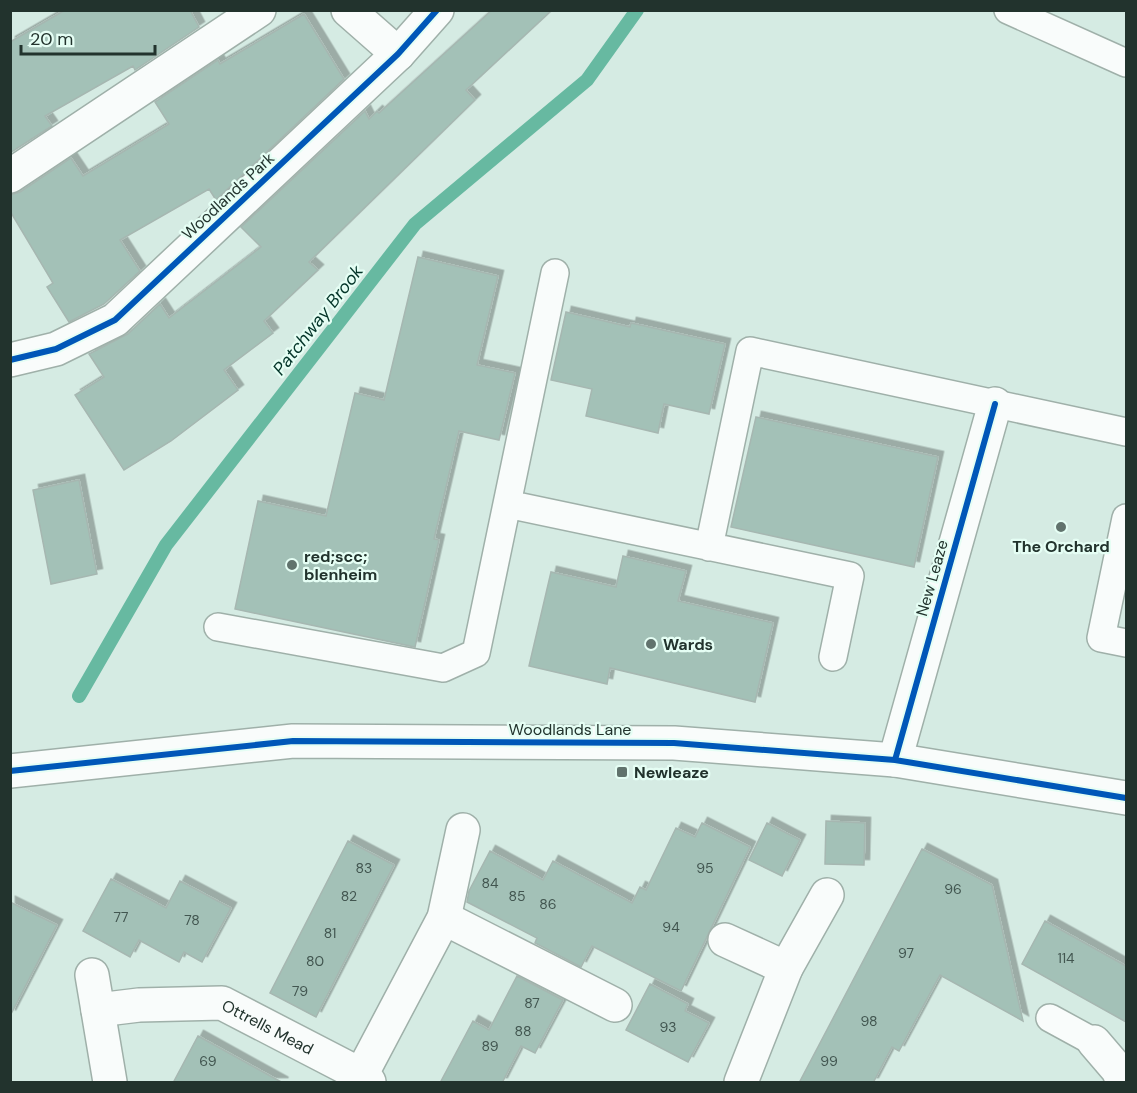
<svg xmlns="http://www.w3.org/2000/svg" width="1137" height="1093" font-family="'DM Sans',sans-serif">
<style>
.lines{fill:none;stroke-linecap:round;stroke-linejoin:round}
.stream{stroke:#67b9a1;stroke-width:14}
.building{fill:#a3c1b7;stroke:#a6b7b1;stroke-width:1.5;filter:url(#shadow)}
.lane-casing{stroke:#9fb0a9;stroke-width:30}
.street-casing{stroke:#9fb0a9;stroke-width:36}
.secondary-casing{stroke:#9fb0a9;stroke-width:36}
.lane{stroke:#f9fcfb;stroke-width:27}
.street{stroke:#f9fcfb;stroke-width:33}
.secondary{stroke:#f9fcfb;stroke-width:33}
.cycleway-casing{stroke:#e5fef4;stroke-width:10}
.cycleway{stroke:#0057b8;stroke-width:6}
.poi-dot{fill:#61736d;stroke:#e5fef4;stroke-width:2}
.labels{text-anchor:middle;dominant-baseline:central;stroke-width:4.5;stroke-linejoin:round;paint-order:stroke}
.number-label{font-size:14px;fill:#425650}
.street-label{font-size:16px;fill:#22332d;stroke:#e5fef4}
.poi-label{font-size:16px;font-weight:bold;fill:#22332d;stroke:#e5fef4;text-anchor:start}
.water-label{font-size:18px;font-style:italic;fill:#033428;stroke:#e5fef4}
</style>
<defs>
<filter id="shadow"><feDropShadow dx="5.5" dy="-5.5" stdDeviation="0" flood-color="#0004"/></filter>
</defs>
<rect width="100%" height="100%" fill="#d5ebe3"/>
<g class="lines">
<path class="stream" d="M79,696L166,545L415,224L587,80L637,10"/>
</g>
<path class="building" d="M65,10H190L199,27L135,70L133,66L45,116L52,126L10,153V42Z
M492,10H552L466,90L475,100L309,262L318,270L264,321L273,333L224,370L238,390L171,441L124,470L75,395L104,377L89,354L128,334L160,304L169,318L261,247L241,227L365,111L369,119L377,111L379,113Z
M304,14L344,79L216,200L209,189L120,240L140,271L104,304L69,322L47,287L53,283L10,211V195L20,192L71,158L83,176L169,124L155,102L218,60L220,64Z
M418,257L498,276L477,365L515,373L499,440L459,431L434,539L439,540L415,647L235,609L258,501L326,516L355,393L384,400Z
M566,312L630,327L631,323L725,344L709,414L664,404L658,433L586,416L592,389L551,380Z
M756,417L938,457L914,567L731,527Z
M79,480L97,574L51,584L33,490Z
M623,556L686,571L678,601L773,623L755,702L610,668L607,684L529,666L551,572L616,587Z
M826,821L865,823L864,865L825,864Z
M702,823L750,847L681,991L592,946L581,967L535,943L537,938L467,902L469,891L490,851L543,880L553,861L632,903L640,887L646,890L676,828L695,837Z
M767,823L800,840L782,876L749,860Z
M348,841L394,865L316,1017L270,993Z
M922,849L992,885L1023,1021L940,975L899,1051L892,1047L873,1083H799Z
M111,879L166,908L180,881L231,908L202,962L184,952L179,962L139,940L130,957L83,931Z
M10,902L57,925L10,1016Z
M1045,921L1126,966V1022L1022,964Z
M517,976L563,1000L535,1053L521,1046L502,1083H440L473,1021L489,1030Z
M650,984L688,1004L685,1011L709,1023L688,1062L626,1030Z
M198,1036L283,1083H173Z"/>
<g class="lines">
<g class="lane-casing">
<path id="lane" d="M1008,10L1126,63
M507,504L850,576L833,657
M1126,518L1101,638L1126,643
M709,547L750,351L1126,432
M218,627L443,668L476,653L555,273
M1050,1018L1094,1042"/>
</g>
<g class="street-casing">
<g id="street">
<path d="M348,10L398,54"/>
<path d="M10,176L259,10"/>
<path d="M10,360L56,349L115,320L398,54L437,10"/>
<path d="M895,760L995,404"/>
<path d="M444,918L615,1005"/>
<path d="M725,940L786,968"/>
<path d="M92,975L110,1082"/>
<path id="s1" d="M98,1010L139,1005L222,1003L361,1075L369,1082"/>
<path d="M1094,1042L1118,1070L1123,1082"/>
<path d="M361,1075L444,918L463,830"/>
<path d="M741,1082L786,968L827,895"/>
</g>
</g>
<g class="secondary-casing">
<path id="secondary" d="M10,771L293,741L674,743L895,760L1126,798"/>
</g>
<use href="#lane" class="lane"/>
<use href="#street" class="street"/>
<use href="#secondary" class="secondary"/>
<g class="cycleway-casing">
<path id="cycleway" d="M10,360L56,349L115,320L398,54L437,10
M895,760L995,404
M10,771L293,741L674,743L895,760L1126,798"/>
</g>
<use href="#cycleway" class="cycleway"/>
</g>
<g class="poi-dot">
<circle cx="1061" cy="527" r="6"/>
<circle cx="292" cy="565" r="6"/>
<circle cx="651" cy="644" r="6"/>
<rect x="616" y="766" width="12" height="12" rx="3"/>
</g>
<g class="labels">
<g class="number-label">
<text x="364" y="868">83</text>
<text x="705" y="868">95</text>
<text x="490" y="883">84</text>
<text x="953" y="889">96</text>
<text x="349" y="896">82</text>
<text x="517" y="896">85</text>
<text x="548" y="904">86</text>
<text x="121" y="917">77</text>
<text x="192" y="920">78</text>
<text x="671" y="927">94</text>
<text x="330" y="933">81</text>
<text x="906" y="953">97</text>
<text x="1066" y="958">114</text>
<text x="315" y="961">80</text>
<text x="300" y="991">79</text>
<text x="532" y="1003">87</text>
<text x="869" y="1021">98</text>
<text x="668" y="1027">93</text>
<text x="523" y="1031">88</text>
<text x="490" y="1046">89</text>
<text x="208" y="1061">69</text>
<text x="829" y="1061">99</text>
</g>
<g class="street-label">
<text transform="translate(228 196) rotate(-43)">Woodlands Park</text>
<text transform="translate(932 578) rotate(-74)">New Leaze</text>
<text x="570" y="729">Woodlands Lane</text>
<text stroke="none"><textPath href="#s1" startOffset="176">Ottrells Mead</textPath></text>
</g>
<g class="poi-label">
<text x="1061" y="546" text-anchor="middle">The Orchard</text>
<text x="304" y="556">red;scc;<tspan x="304" dy="18">blenheim</tspan></text>
<text x="663" y="644">Wards</text>
<text x="634" y="772">Newleaze</text>
</g>
<g class="water-label">
<text transform="translate(318 320) rotate(-52)">Patchway Brook</text>
</g>
</g>
<rect width="1137" height="1093" fill="none" stroke="#22332d" stroke-width="24"/>
<path d="M21 45v9h134v-9" fill="none" stroke="#22332d" stroke-width="3"/>
<text x="30" y="45" font-size="18" fill="#22332d" stroke="#e5fef4" stroke-width="4.5" paint-order="stroke">20 m</text>
</svg>
